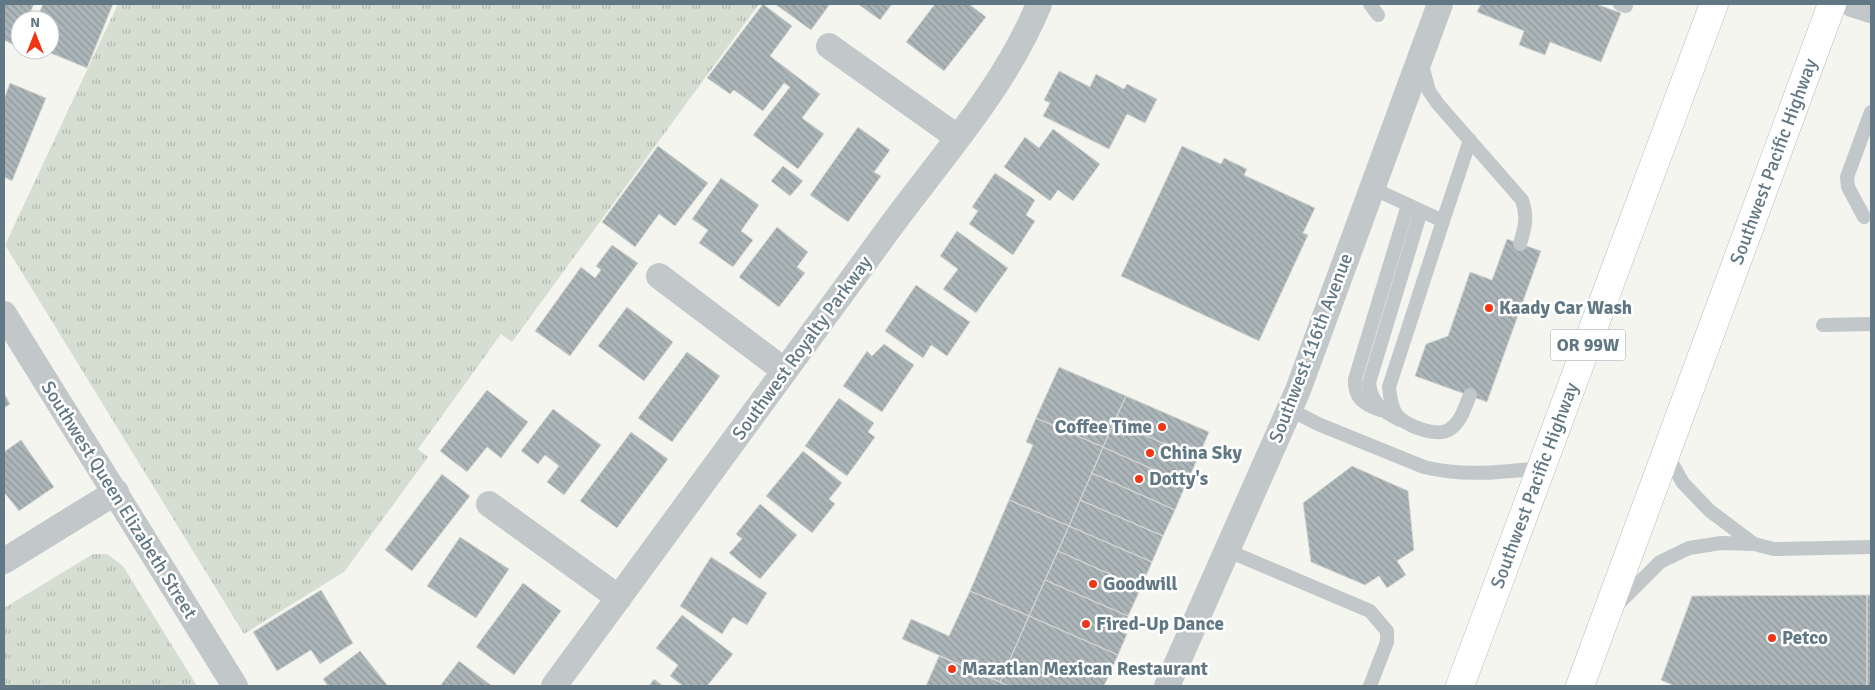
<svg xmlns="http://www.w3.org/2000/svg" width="1875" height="690" font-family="Signika,sans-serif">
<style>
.grass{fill:url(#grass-tufts)}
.building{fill:url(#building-back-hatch);stroke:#d6d6d3}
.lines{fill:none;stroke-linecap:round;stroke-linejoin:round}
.highway-casing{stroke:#b6babd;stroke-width:29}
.lane{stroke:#c2c7c9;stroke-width:14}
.street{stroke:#c2c7c9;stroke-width:26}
.highway{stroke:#fff;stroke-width:28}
.poi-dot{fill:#f23614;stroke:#fff;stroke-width:2}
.labels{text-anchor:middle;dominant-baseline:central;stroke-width:5;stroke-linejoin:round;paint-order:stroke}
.shield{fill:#fff;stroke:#90a0a9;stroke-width:1}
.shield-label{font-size:18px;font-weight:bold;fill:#617884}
.street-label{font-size:19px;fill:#617884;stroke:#fff}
.poi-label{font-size:19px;font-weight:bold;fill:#617884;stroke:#fff;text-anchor:start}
</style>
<defs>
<pattern id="grass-tufts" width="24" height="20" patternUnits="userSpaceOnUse" patternTransform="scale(1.25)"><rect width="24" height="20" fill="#d6ddd1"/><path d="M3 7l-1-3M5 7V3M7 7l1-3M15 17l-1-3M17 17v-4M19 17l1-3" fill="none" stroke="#b1b8af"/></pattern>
<pattern id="building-back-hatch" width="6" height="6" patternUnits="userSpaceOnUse" patternTransform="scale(1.25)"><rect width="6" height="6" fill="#acb6b9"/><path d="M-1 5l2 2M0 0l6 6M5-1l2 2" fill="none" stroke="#8f999c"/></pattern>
</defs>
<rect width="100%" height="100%" fill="#f5f5f0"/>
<path class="grass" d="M118,4H759L512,342L501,334L418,449L428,457L344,572L244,634L5,245Z
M93,554H107L123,566L197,686H4V608Z"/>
<path class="building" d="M4,4H34L27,20H20V37L16,46L4,40Z
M43,4H113L87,68L43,50H50V20H36Z
M763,4L792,26L770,56L820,94L802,118L824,134L798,169L753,135L790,87L784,83L763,111L734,90L730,94L707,78Z
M775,4H830L811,30Z
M858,4H892L880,20Z
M935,4H969L986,17L944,71L906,42Z
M1481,4H1596L1621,13L1601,62L1550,42L1545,55L1519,45L1524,31L1477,12Z
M1059,71L1090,87L1096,74L1124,89L1127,84L1157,99L1145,123L1127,114L1109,149L1043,116L1050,103L1044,100Z
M10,83L46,98L12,181L4,177V99Z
M858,127L890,150L874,172L881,176L848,222L810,195Z
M1053,129L1100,164L1073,201L1058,190L1050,201L1004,167L1025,137L1039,148Z
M658,146L708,183L675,226L659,214L635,247L602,222Z
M1182,146L1221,164L1224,158L1247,169L1244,175L1315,208L1303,233L1308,235L1259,341L1121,276Z
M783,166L803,181L790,196L771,181Z
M995,173L1035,200L1026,215L1035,221L1013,255L969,224L978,211L972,207Z
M721,178L759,205L741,231L753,240L733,267L699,243L708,230L692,219Z
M777,227L808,252L797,267L805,273L779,307L739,277Z
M957,231L1008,268L976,313L943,289L958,269L940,256Z
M1507,239L1541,251L1487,402L1415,376L1426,344L1448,336L1470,272L1492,280Z
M612,245L638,263L570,356L535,331L581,267L595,278L601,270L596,266Z
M916,285L970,322L947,356L931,345L923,358L885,331Z
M627,307L673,342L644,381L598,346Z
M884,344L914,365L882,412L843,386L867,351L872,356Z
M687,352L720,376L672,442L638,418Z
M1059,367L1126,396L1103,447L1036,418Z
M487,390L528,422L501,458L487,447L467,472L440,451Z
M4,393L10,404L4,408Z
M1126,396L1209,432L1198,458L1114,422Z
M839,398L874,423L868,432L875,437L847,476L805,446Z
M553,409L601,445L564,495L547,482L559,466L545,455L538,464L521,451Z
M1036,418L1103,447L1069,526L1009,500L1033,445L1026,442Z
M1114,422L1198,458L1186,484L1103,447Z
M631,432L668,459L617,528L580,501Z
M21,440L54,487L19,511L4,492V452Z
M1103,447L1186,484L1175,510L1092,473Z
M803,451L842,483L829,499L835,504L812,533L766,496Z
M1352,466L1408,491L1414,550L1397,561L1406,575L1387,588L1379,576L1365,585L1311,562L1303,503Z
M1092,473L1175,510L1163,536L1080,500Z
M442,474L470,496L412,571L385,550Z
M1009,500L1069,526L1029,616L970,591Z
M1080,500L1163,536L1152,562L1069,526Z
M760,504L797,535L760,579L729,553L742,539L736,534Z
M1069,526L1152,562L1141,588L1058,551Z
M460,537L509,569L476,618L427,586Z
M1058,551L1141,588L1128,616L1045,580Z
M711,557L767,593L747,625L733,617L722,634L680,606Z
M1045,580L1128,616L1121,632L1127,634L1118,655L1029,616Z
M523,583L561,611L514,675L476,647Z
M321,590L353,643L320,664L311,650L277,671L253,632Z
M970,591L1029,616L1000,682L902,639L911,619L949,636Z
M1867,595V686H1674L1661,680L1692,596Z
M1867,595H1871V686H1867Z
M682,615L733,654L707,686H683L670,676L678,665L656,648Z
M1029,616L1118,655L1104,686H1009L1000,682Z
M360,651L388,686H328L323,679Z
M939,656L1000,682L1009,686H926Z
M459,661L492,686H440Z
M654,679L663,686H649Z"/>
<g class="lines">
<g class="highway-casing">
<g id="highway">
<path id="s1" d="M1460,686L1714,4"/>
<path id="s2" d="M1580,686L1832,4"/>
</g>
</g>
<path class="lane" d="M1370,4L1378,15
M1620,4L1626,6
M1422,65L1429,91L1438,104L1522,200C1528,217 1525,227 1520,244
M1372,188L1443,221L1470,140
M1864,217L1848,187L1847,177L1871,112
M1443,221L1389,387C1390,396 1391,406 1396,414C1405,426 1438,438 1450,429C1461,422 1465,407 1470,395
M1823,325L1871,324
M1289,409L1318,424L1424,467C1464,477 1502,472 1542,468
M1380,410C1363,404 1354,398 1355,379L1408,205
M1400,420C1381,410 1372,404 1369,383L1421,211
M1666,453L1683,483L1710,511L1754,544
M1226,550L1370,611L1387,631V642L1370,686
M1616,606L1660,562L1689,548L1721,543L1754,544L1774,549L1871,547"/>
<path class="street" d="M1852,4L1871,10
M829,46L957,137
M659,276L785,371
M4,314L235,686
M489,504L619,598
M4,561L116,492
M554,686C663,538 772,390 880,241C935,164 1003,92 1039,4
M1167,686L1298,390L1440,4"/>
<use href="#highway" class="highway"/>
</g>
<g class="poi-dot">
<circle cx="1489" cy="308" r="5"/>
<circle cx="1162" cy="427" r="5"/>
<circle cx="1150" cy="453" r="5"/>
<circle cx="1139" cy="479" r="5"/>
<circle cx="1093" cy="584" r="5"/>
<circle cx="1086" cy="624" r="5"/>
<circle cx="1772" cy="638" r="5"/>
<circle cx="952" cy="669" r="5"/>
</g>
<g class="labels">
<rect class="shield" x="1550.5" y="329.5" width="75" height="31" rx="4"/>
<g class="shield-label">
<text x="1588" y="345">OR 99W</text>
</g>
<g class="street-label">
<text stroke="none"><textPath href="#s2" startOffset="559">Southwest Pacific Highway</textPath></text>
<text transform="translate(802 348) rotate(-54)">Southwest Royalty Parkway</text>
<text transform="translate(1311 348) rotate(-69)">Southwest 116th Avenue</text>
<text stroke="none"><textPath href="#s1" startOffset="214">Southwest Pacific Highway</textPath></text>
<text transform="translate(119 500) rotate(58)">Southwest Queen Elizabeth Street</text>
</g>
<g class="poi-label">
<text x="1499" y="308">Kaady Car Wash</text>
<text x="1152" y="427" text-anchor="end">Coffee Time</text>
<text x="1160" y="453">China Sky</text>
<text x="1149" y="479">Dotty's</text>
<text x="1103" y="584">Goodwill</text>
<text x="1096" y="624">Fired-Up Dance</text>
<text x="1782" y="638">Petco</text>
<text x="962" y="669">Mazatlan Mexican Restaurant</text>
</g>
</g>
<rect width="1875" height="690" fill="none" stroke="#617884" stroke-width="10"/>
<g transform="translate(35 35)"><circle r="24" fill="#ffffff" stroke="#c0c9ce"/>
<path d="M0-4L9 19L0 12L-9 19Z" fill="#f23614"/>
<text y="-8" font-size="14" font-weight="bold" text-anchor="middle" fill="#617884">N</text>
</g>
</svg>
